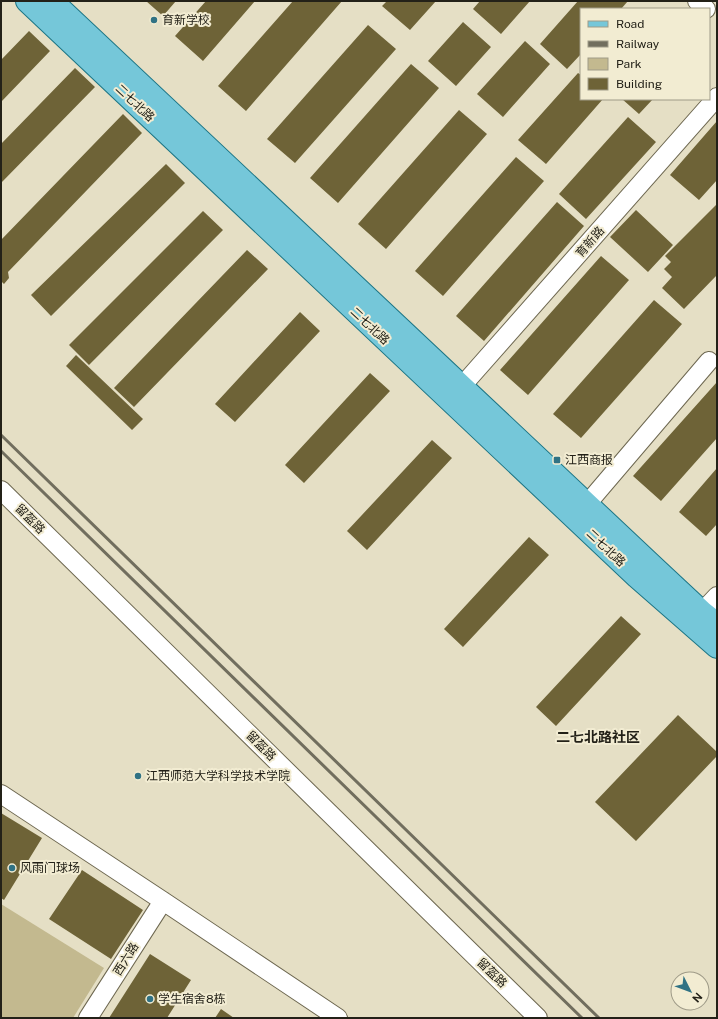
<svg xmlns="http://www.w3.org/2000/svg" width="718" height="1019" font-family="'Public Sans','Noto Sans SC',sans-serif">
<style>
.green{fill:#c3b98f}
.building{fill:#6e6337}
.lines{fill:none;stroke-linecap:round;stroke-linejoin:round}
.minor-casing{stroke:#6d6750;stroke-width:20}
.major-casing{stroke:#1c7585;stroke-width:24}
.minor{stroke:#fff;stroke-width:18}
.major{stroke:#75c7d9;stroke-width:22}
.rail{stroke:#716e5e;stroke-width:3}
.poi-dot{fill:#307284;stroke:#f2ecd2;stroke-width:1.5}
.labels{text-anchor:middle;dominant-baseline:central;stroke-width:4;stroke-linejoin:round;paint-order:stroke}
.poi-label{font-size:12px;fill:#232118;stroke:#f2ecd2;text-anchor:start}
.street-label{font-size:12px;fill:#232118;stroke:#f2ecd2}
.quarter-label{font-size:14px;font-weight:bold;fill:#232118;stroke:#f2ecd2}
</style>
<rect width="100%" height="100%" fill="#e5dfc5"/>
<path class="green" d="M1,904L104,968L73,1018H1Z"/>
<path class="building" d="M146,1H176L163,16Z
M206,1H255L203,61L175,36Z
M293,1H342L246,111L218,86Z
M387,1H436L410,30L382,6Z
M480,1H530L501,34L473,9Z
M578,1H628L621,9H581V54L567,69L540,44Z
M463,22L491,47L456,86L428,61Z
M368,25L396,49L295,163L267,139Z
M29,31L50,51L1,102V60Z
M525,41L550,64L503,117L477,94Z
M411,64L439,88L338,203L310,178Z
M75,68L95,87L1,183V144Z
M578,73L581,75V99H603L546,164L518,140Z
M622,99H653L639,114Z
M459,110L487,134L386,249L358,224Z
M123,114L142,133L8,272L9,278L4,284L1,281V240Z
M628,117L656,142L586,219L559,194Z
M717,121V180L699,200L670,175Z
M516,157L544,181L443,296L415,271Z
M166,164L185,183L51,316L31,295Z
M557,202L584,226L484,341L456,316Z
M717,204V275L684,309L662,288L672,277L664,269L671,262L665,256Z
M636,210L673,245L648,272L610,237Z
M203,211L223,230L89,365L69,345Z
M247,250L268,269L134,407L114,388Z
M601,256L629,280L528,395L500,370Z
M654,300L682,324L581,438L553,414Z
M300,312L320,331L235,422L215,404Z
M76,355L143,419L132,430L66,366Z
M370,373L390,391L304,483L285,465Z
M717,382V438L661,501L633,476Z
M432,440L452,458L367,550L347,531Z
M717,468V524L706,536L679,512Z
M529,537L549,555L463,647L444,629Z
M621,616L641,634L556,726L536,707Z
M678,715L717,752V756L636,841L595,802Z
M1,813L42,838L4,900L1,898Z
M82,870L143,910L111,959L49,919Z
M150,954L191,980L167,1018H109Z
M221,1009L234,1018H215Z"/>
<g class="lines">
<g class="minor-casing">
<path id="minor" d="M697,1L706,9
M462,386L717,97
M1,490L377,860L538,1018
M587,504L709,361
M702,612L717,596
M1,794L163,901L338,1018
M88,1018L163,901"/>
</g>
<g class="major-casing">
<path id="major" d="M27,1L637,577L717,647
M52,1L658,571L702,612L717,624"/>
</g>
<use href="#minor" class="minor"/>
<use href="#major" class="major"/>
<path class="rail" d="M1,435L599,1018
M1,451L582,1018"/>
</g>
<g class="poi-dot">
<circle cx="154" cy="20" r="4"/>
<rect x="553" y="456" width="8" height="8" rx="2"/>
<circle cx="138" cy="776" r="4"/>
<circle cx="12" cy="868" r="4"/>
<circle cx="150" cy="999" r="4"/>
</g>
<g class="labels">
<g class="poi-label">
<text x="162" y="20">育新学校</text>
<text x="565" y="460">江西商报</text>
<text x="146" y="776">江西师范大学科学技术学院</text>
<text x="20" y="868">风雨门球场</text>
<text x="158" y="999">学生宿舍8栋</text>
</g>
<g class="street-label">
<text transform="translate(135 103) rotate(43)">二七北路</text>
<text transform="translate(590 242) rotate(-49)">育新路</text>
<text transform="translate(370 326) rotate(43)">二七北路</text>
<text transform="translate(30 519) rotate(45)">留盔路</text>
<text transform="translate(606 548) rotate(43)">二七北路</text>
<text transform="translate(261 746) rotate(45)">留盔路</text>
<text transform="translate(126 959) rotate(-58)">西六路</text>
<text transform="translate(492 973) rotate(44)">留盔路</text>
</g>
<g class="quarter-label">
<text x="598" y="737">二七北路社区</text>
</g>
</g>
<rect width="718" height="1019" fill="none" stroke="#232118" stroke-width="4"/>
<rect x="580" y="8" width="130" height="92" fill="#f2ecd2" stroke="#9f9b88"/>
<rect x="588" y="21" width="20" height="6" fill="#75c7d9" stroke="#9f9b88"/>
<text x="616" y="28" font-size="12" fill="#232118">Road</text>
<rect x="588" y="41" width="20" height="6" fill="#716e5e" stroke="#9f9b88"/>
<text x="616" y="48" font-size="12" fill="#232118">Railway</text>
<rect x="588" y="58" width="20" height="12" fill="#c3b98f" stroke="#9f9b88"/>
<text x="616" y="68" font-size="12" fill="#232118">Park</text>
<rect x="588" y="78" width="20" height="12" fill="#6e6337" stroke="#9f9b88"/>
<text x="616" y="88" font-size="12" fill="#232118">Building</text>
<g transform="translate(690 991) rotate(132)"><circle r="19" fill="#f2ecd2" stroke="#9f9b88"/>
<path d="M0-3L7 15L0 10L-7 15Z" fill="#307284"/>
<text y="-6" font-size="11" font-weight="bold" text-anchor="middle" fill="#232118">N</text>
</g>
</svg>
